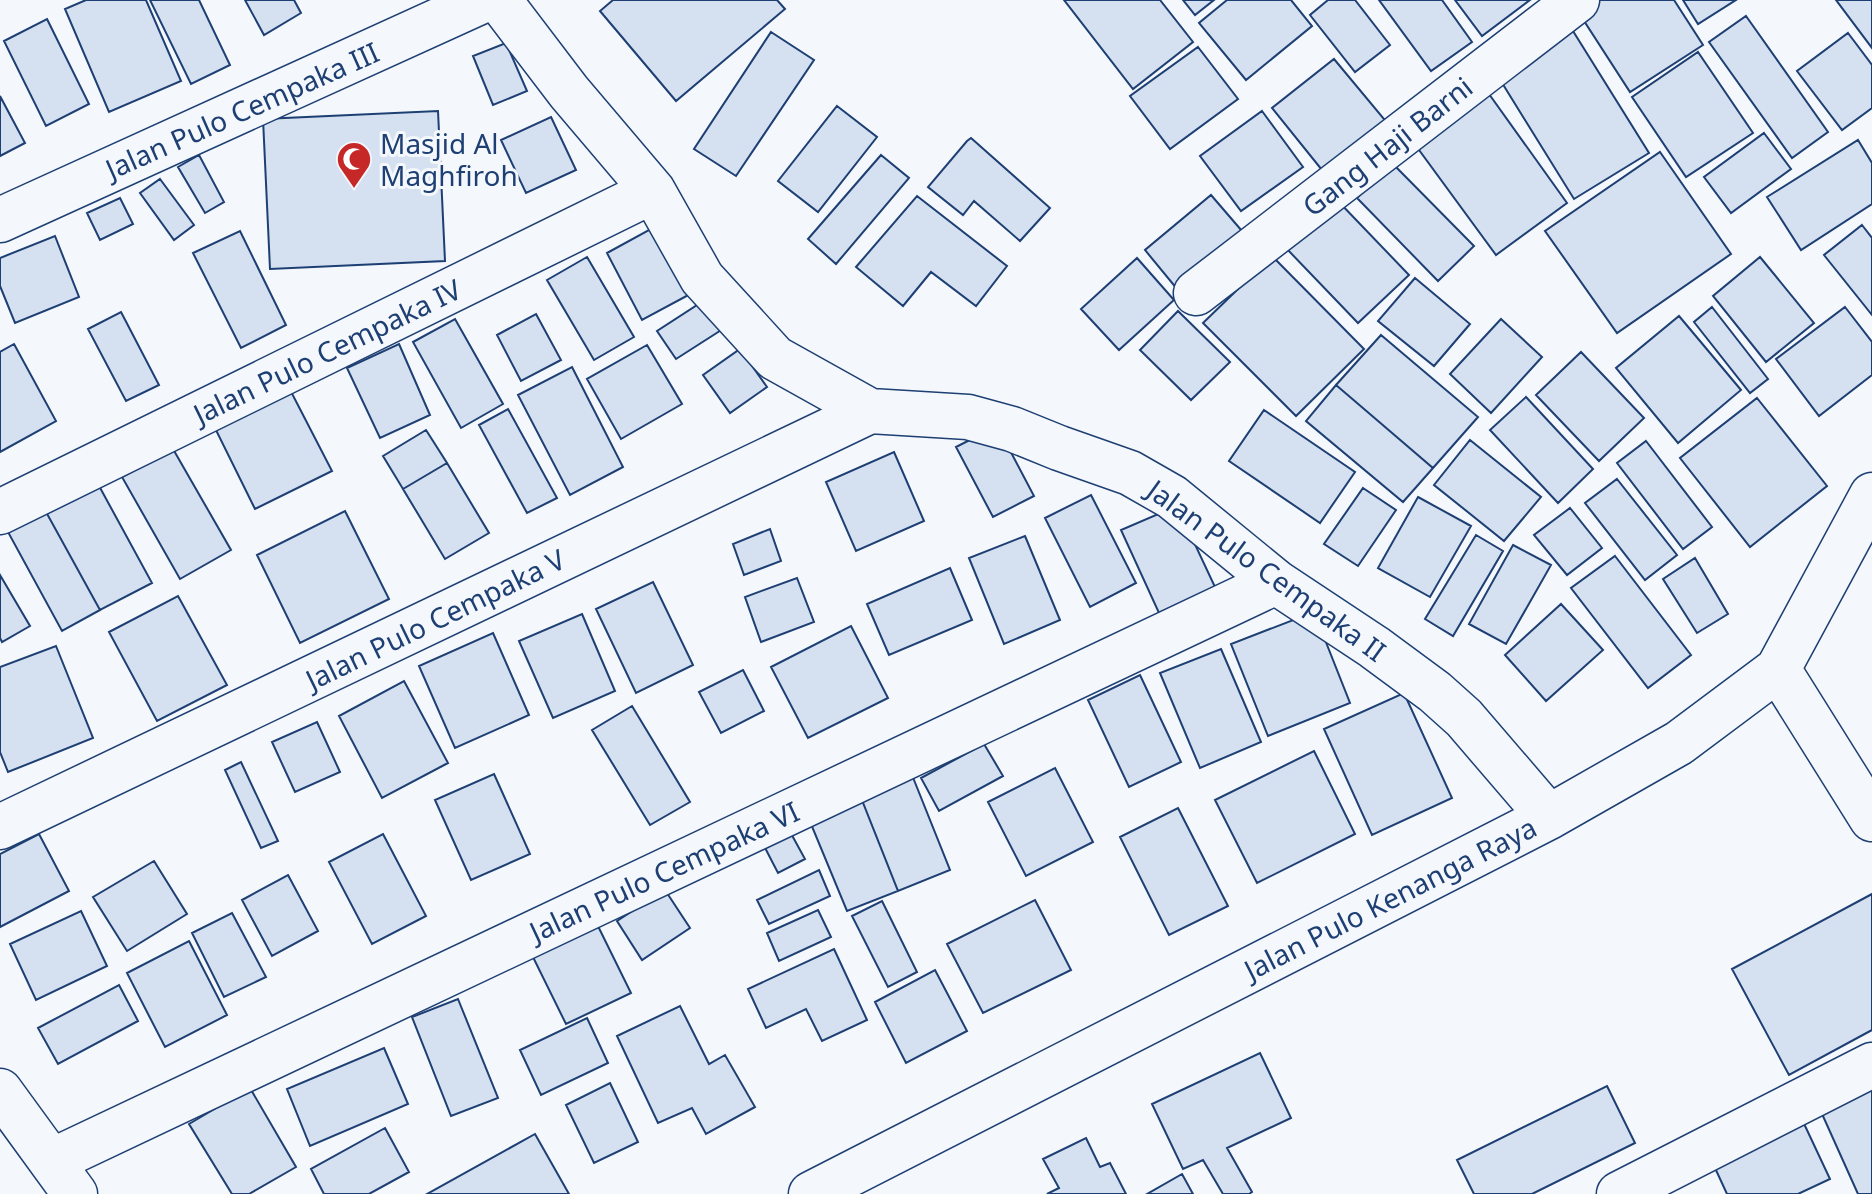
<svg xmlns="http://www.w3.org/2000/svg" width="1872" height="1194" font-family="'Noto Sans',sans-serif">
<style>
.building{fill:#d5e0f0;stroke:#1d3f73;stroke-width:2}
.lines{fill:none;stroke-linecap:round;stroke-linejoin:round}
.minor-casing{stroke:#1d3f73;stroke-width:47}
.minor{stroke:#f4f7fb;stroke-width:44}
.labels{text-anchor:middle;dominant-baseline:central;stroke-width:6;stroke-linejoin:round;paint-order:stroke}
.street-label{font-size:28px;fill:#1d3f73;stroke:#f4f7fb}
.poi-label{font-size:28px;fill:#1d3f73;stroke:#f4f7fb;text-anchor:start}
</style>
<rect width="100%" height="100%" fill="#f4f7fb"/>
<path class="building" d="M86,0H146L181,81L109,112L65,9Z
M150,0H199L230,65L191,84Z
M245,0H294L301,13L264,35Z
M613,0H777L785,9L676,101L600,11Z
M1064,0H1160L1193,42L1133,89Z
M1183,0H1214L1195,15Z
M1227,0H1291L1312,26L1246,80L1199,23Z
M1328,0H1355L1390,45L1355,72L1310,15Z
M1379,0H1442L1472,42L1431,71Z
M1455,0H1530L1482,36Z
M1594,0H1674L1703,45L1630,92L1577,10Z
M1683,0H1736L1698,24Z
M1836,0H1872V48Z
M1746,16L1828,132L1792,158L1709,42Z
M47,19L89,104L46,126L4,41Z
M1568,23L1649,153L1574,199L1499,78Z
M771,32L814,60L736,176L694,149Z
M1848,33L1872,65V108L1842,130L1797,71Z
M506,43L527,91L493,105L473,56Z
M1198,47L1238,99L1170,149L1130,96Z
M1698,52L1753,133L1686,177L1632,97Z
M1334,59L1389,125L1326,175L1272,108Z
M1484,87L1567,203L1496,255L1411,139Z
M0,96L25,143L0,156Z
M837,106L877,137L818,212L778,181Z
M438,111L445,261L270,269L263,119Z
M1262,111L1303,167L1241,211L1200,156Z
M551,117L576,170L526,193L501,140Z
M1764,133L1791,169L1731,213L1704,177Z
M971,138L1050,208L1020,241L974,201L963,215L928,187L967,141Z
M1858,140L1872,163V204L1801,250L1767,197Z
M1660,152L1731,254L1617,333L1545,231Z
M199,155L224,202L205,213L178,167Z
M881,155L909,178L836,264L808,239Z
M1392,163L1474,246L1438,281L1357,198Z
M160,179L194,225L174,240L140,193Z
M1211,195L1248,238L1182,295L1145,250Z
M917,196L1007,266L976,306L931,272L903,306L856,267Z
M120,198L133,224L100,240L87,213Z
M1337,200L1409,275L1358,323L1286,248Z
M658,225L694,292L642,320L607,253Z
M1862,225L1872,238V315L1824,255Z
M240,231L286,325L241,348L193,253Z
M55,236L79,297L15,323L0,286V258Z
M1272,256L1364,349L1296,416L1203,323Z
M587,257L634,337L594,360L547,280Z
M1760,257L1814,323L1766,362L1713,296Z
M1137,258L1174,300L1119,350L1081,309Z
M1415,278L1470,324L1434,366L1378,321Z
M708,298L726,327L676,359L657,331Z
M1712,307L1768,379L1750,393L1694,322Z
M1845,307L1872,342V375L1819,416L1776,359Z
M1178,311L1230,362L1191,400L1140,350Z
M121,312L159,385L126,401L88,329Z
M536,314L561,360L521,381L497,335Z
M1679,316L1741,390L1678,443L1616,368Z
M455,319L503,404L461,428L413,342Z
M1501,319L1542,357L1491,413L1450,374Z
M1381,335L1478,417L1433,468L1336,385Z
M14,344L56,421L0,452V352Z
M399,344L430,415L380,438L347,368Z
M647,345L682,404L621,439L587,379Z
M740,349L767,387L730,413L703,375Z
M1581,352L1644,418L1599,461L1536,395Z
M572,367L623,467L570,495L518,395Z
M285,380L332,471L255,509L210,418Z
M1336,385L1433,468L1403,502L1306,421Z
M1526,397L1593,469L1558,503L1490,430Z
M1757,398L1827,486L1750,547L1680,458Z
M508,409L557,498L527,513L479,425Z
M1264,410L1355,472L1320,523L1229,461Z
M997,426L1034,496L993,517L956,447Z
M426,430L447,463L403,489L383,456Z
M1470,440L1541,497L1504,541L1434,485Z
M1646,441L1712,527L1683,549L1617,463Z
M173,449L231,550L180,579L122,477Z
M894,452L924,521L856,551L826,482Z
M447,463L489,533L445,559L403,489Z
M92,473L152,583L100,610L40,501Z
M1617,479L1677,555L1645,580L1585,503Z
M1363,488L1396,510L1358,566L1324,544Z
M1091,495L1136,583L1090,607L1045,518Z
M1418,497L1471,526L1430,597L1378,568Z
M40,501L100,610L62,631L2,521Z
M1177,506L1215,587L1159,613L1121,530Z
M1570,508L1602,548L1567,575L1534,535Z
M345,511L389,599L300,643L257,555Z
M770,529L781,561L744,575L733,544Z
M1476,535L1503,551L1453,636L1425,619Z
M1025,536L1060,620L1004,644L969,558Z
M1513,545L1551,565L1506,644L1469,624Z
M1615,556L1691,655L1648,688L1571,588Z
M1695,558L1728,614L1697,633L1663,579Z
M950,568L972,620L889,655L867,604Z
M0,575L30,626L2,642L0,638Z
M797,578L814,622L761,642L745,597Z
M653,582L693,665L636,693L596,609Z
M178,596L227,685L157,721L109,632Z
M1561,604L1603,650L1546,701L1505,655Z
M1314,612L1350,703L1268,736L1231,644Z
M582,614L615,691L553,718L519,641Z
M851,626L888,698L808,738L771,667Z
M493,633L529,715L455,748L419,666Z
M56,646L93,738L8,772L0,752V667Z
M1221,649L1261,742L1200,768L1160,673Z
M743,670L764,711L721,733L699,692Z
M1140,675L1181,762L1129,787L1088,700Z
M404,681L448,763L382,798L339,716Z
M1404,693L1452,798L1372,835L1324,729Z
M632,706L690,802L650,825L592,730Z
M317,722L340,772L295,792L272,742Z
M984,744L1003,776L939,811L921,778Z
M1314,751L1355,834L1257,883L1215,800Z
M241,762L278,841L261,848L225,770Z
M1055,768L1093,842L1026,876L988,802Z
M910,770L950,870L898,891L858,790Z
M494,774L530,854L471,880L435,800Z
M858,790L898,891L847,911L806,812Z
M1178,808L1228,906L1169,935L1120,837Z
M788,828L805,859L778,873L762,842Z
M39,834L69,891L0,927V854Z
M383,834L426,916L372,944L329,862Z
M154,861L187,914L127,951L93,897Z
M819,870L830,896L769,924L757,900Z
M288,875L318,931L272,956L242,900Z
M665,890L690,928L642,960L617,921Z
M1872,894V1030L1789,1075L1732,969Z
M1035,900L1071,970L983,1013L947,944Z
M882,901L917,972L888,987L852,916Z
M818,910L831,937L779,961L767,933Z
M81,911L107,966L36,1000L10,944Z
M232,913L266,977L224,997L192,933Z
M594,918L631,993L566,1024L529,949Z
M189,941L227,1015L165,1047L127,973Z
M834,949L867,1020L822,1041L806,1009L766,1028L748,989Z
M935,970L967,1031L906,1063L875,1002Z
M119,985L138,1021L58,1064L38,1028Z
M458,999L498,1098L451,1116L412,1017Z
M680,1006L709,1064L725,1055L755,1107L706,1134L692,1108L658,1123L617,1036Z
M587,1018L608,1063L541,1095L520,1050Z
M384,1048L408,1104L310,1146L287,1089Z
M1260,1053L1291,1118L1227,1148L1252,1192L1249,1194H1223L1203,1160L1183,1169L1152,1104Z
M1872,1081V1194H1858L1818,1105Z
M610,1083L638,1142L594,1163L566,1105Z
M1607,1086L1635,1143L1532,1194H1474L1457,1160Z
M250,1088L296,1167L249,1194H232L189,1124Z
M1799,1113L1830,1179L1798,1194H1727L1709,1155Z
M385,1128L409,1172L369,1194H324L311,1169Z
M535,1134L569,1194H427Z
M1086,1138L1100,1167L1110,1163L1126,1194H1047L1059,1188L1043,1159Z
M1182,1174L1193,1194H1147Z"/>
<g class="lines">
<g class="minor-casing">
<path id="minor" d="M499,0L569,92L653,191L702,278L775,358L870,411L968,417L1012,429L1059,448L1130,473L1172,497L1276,582L1374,647L1435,692L1464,718L1549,817
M0,220L484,0
M1196,293L1577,0
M0,512L653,191
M1778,669L1872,819
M0,827L870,411
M0,1091L75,1194
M52,1161L1276,582
M811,1194L1549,817L1679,743L1778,669L1872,495
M1619,1194L1872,1065"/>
</g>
<use href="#minor" class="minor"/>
</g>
<defs>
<g id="mosque-pin" transform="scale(1.8)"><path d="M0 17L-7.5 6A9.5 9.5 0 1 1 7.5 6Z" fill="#c62828" stroke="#f4f7fb"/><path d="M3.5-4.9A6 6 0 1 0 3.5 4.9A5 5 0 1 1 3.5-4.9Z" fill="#fff"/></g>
</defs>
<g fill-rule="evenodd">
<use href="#mosque-pin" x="354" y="159"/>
</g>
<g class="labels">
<g class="street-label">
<text transform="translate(242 110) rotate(-24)">Jalan Pulo Cempaka III</text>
<text transform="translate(1387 146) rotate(-38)">Gang Haji Barni</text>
<text transform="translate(327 351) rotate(-26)">Jalan Pulo Cempaka IV</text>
<text transform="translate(1267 570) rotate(36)">Jalan Pulo Cempaka II</text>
<text transform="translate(435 619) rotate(-26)">Jalan Pulo Cempaka V</text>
<text transform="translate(664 871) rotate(-25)">Jalan Pulo Cempaka VI</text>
<text transform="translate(1390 898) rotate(-27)">Jalan Pulo Kenanga Raya</text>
</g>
<g class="poi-label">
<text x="380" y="143">Masjid Al<tspan x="380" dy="32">Maghfiroh</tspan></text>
</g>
</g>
</svg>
